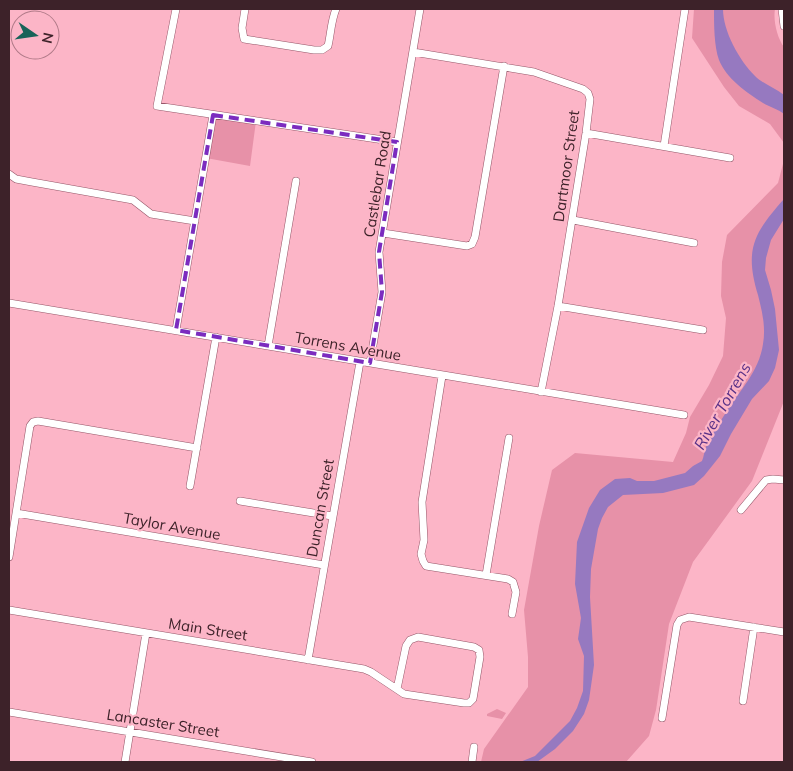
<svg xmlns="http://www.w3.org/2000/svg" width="793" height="771" font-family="Mulish,sans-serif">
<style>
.green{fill:#e791a8}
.water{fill:#9679c0}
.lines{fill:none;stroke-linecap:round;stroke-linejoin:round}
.minor-casing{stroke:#955668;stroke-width:8}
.minor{stroke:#fff;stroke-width:7}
.marked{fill:none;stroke:#7b2cbf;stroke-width:4;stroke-dasharray:10 6;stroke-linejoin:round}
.labels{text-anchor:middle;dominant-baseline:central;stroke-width:4.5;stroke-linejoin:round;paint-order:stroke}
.street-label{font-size:15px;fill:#3d2229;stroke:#fcb5c7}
.water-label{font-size:16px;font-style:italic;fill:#593187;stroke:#fcb5c7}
</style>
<rect width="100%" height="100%" fill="#fcb5c7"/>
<path class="green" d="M694,9H775C773,20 777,38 784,47V143L770,124L739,106L724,87L692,38Z
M213,115L256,121L250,166L206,158Z
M784,160V401L752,481L693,562L669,624L656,710L649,736L626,762H481L484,749L528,687V657L524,610L539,526L552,470L575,453L673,462L686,433L690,417L709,385L723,356L726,318L721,296L722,262L727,235L778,183Z
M497,709L506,713L502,719L487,716V714Z"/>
<path class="water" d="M714,9H723C723,31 739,60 755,76C763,84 775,88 784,95V114C778,109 770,107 763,103C747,93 726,78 719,60C714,46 714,24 714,9Z
M784,199V219L771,240L766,258L765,270L771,290L775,309L779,350L775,368L769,381L752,399L731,434L720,456L704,476L694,485L663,493L623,495L608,507L602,518L598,529L591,569L590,597L594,665L589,700L584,714L573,731L555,749L537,762H520L535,756L570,721L577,708L583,691L584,656L578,639L581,618L575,584L577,542L589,508L600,490L615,479L630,478L637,481H654L685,473L693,466L702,461C704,456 704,452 706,447C710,435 719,424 725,414C739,391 759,372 763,344C766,327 762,311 758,295C744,249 754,233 784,199Z"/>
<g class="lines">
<g class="minor-casing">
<path id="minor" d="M176,9L157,106L397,142
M245,9L242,28L244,39L314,50H322L328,46C331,33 331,21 336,9
M782,9L784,26
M413,52L534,72L583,89L588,93L590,99L586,133L558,306L541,392
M586,133L730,158
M664,146L685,9
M9,174L16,179L32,182L133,200L151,214L195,221
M573,220L694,243
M383,233L467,246L472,244L475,237L504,66
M9,303L684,415
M558,306L703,330
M176,330L213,115
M268,346L296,181
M370,363L382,292L379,252L420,9
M442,376L422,502L424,540L421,554L423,561L426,566L508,579L513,582L516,592L512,614
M190,486L216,337
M240,501L332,516
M741,510L766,480L773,479L784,480
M16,513L324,565
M9,557L30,426L33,422L38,421L197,448
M486,575L509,438
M9,610L364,669L371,672L404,694L464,703H469L473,699L480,657L479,650L474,647L418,637L410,640L406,646L397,689
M308,660L360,362
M743,701L754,627
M9,712L312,762
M662,718L677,625L680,620L689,617L784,632
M125,762L146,633
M472,762L474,747"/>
</g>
<use href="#minor" class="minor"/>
</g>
<path class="marked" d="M213,115L397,142L379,252L382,292L370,363L176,330Z"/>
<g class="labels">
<g class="street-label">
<text transform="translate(566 166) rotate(-82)">Dartmoor Street</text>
<text transform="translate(377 184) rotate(-81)">Castlebar Road</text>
<text transform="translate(348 346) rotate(10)">Torrens Avenue</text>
<text transform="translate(320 508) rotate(-80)">Duncan Street</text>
<text transform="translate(172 526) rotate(10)">Taylor Avenue</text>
<text transform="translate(208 629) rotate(9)">Main Street</text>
<text transform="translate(163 723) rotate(9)">Lancaster Street</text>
</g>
<g class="water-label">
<text transform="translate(722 406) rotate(-60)">River Torrens</text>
</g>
</g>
<rect width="793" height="771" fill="none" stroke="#3d2229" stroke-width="20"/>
<g transform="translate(35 35) rotate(103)"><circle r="24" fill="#fcb5c7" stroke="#b07a88"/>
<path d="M0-4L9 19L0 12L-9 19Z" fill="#196359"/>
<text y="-8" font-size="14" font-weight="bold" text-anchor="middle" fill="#3d2229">N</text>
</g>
</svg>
